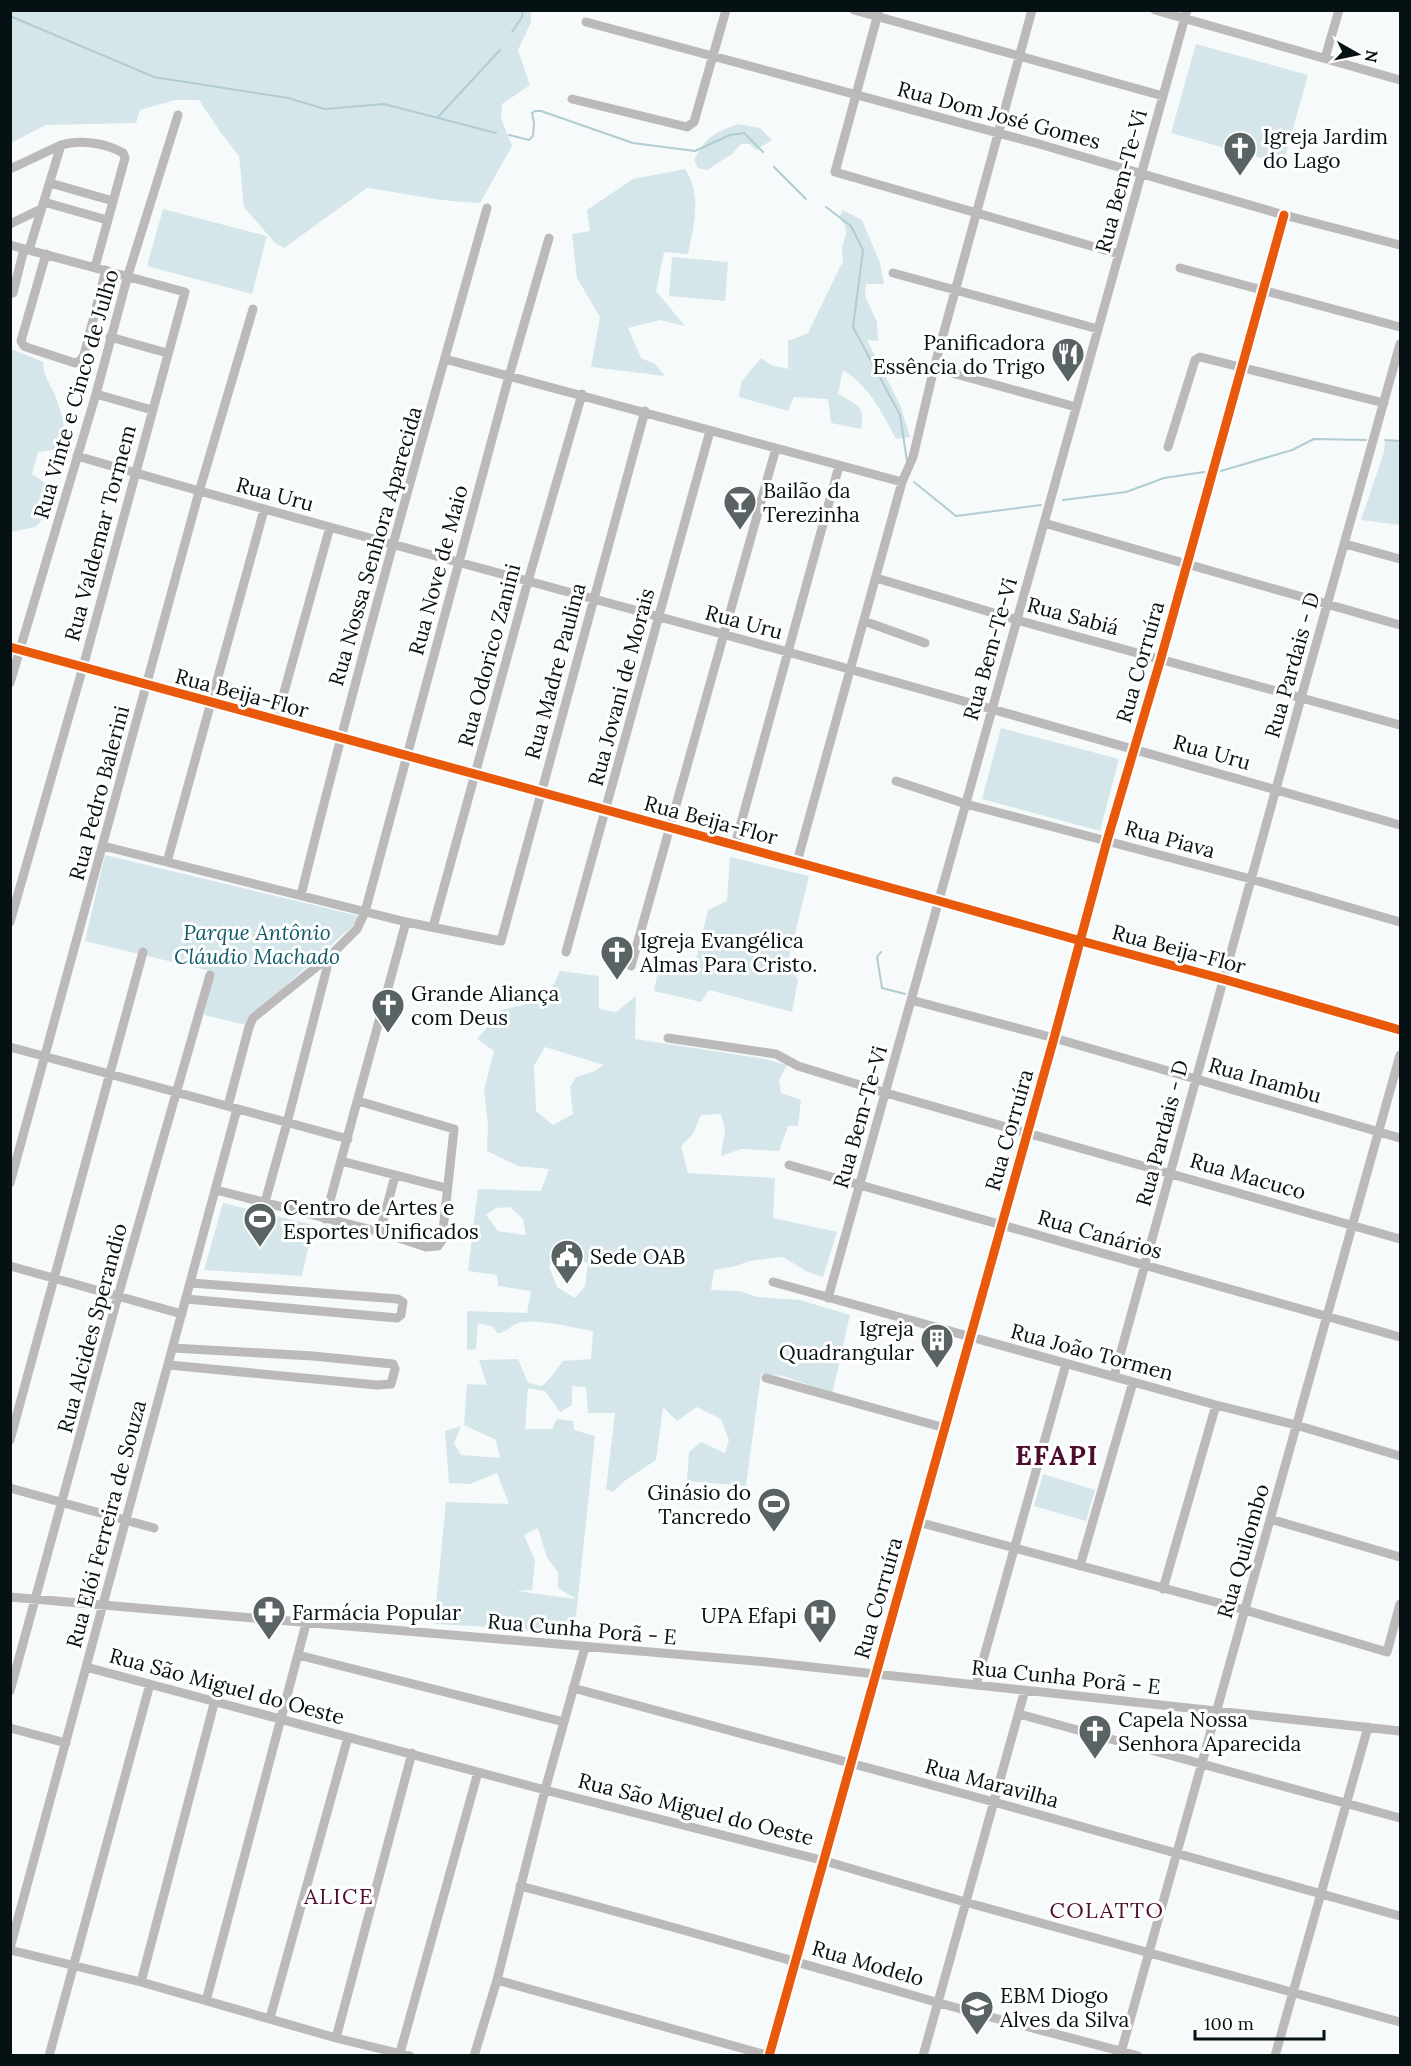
<svg xmlns="http://www.w3.org/2000/svg" width="1411" height="2066" font-family="Lora,serif">
<style>
.green{fill:#d4e6ea;fill-rule:evenodd}
.lines{fill:none;stroke-linecap:round;stroke-linejoin:round}
.stream{stroke:#b1ccd2;stroke-width:2}
.minor{stroke:#bcb9bb;stroke-width:9}
.cycleway-casing{stroke:#fff;stroke-width:13}
.cycleway{stroke:#e8590c;stroke-width:9}
.labels{text-anchor:middle;dominant-baseline:central;stroke-width:6;stroke-linejoin:round;paint-order:stroke}
.street-label{font-size:21px;fill:#051113;stroke:#fff}
.poi-label{font-size:21px;fill:#051113;stroke:#fff;text-anchor:start}
.park-label{font-size:21px;font-style:italic;fill:#105b6a;stroke:#fff}
.neighbourhood-label{font-size:22px;letter-spacing:1.5px;fill:#4d0d2e;stroke:#fff}
.district-label{font-size:27px;font-weight:bold;letter-spacing:1.5px;fill:#4d0d2e;stroke:#fff}
</style>
<rect width="100%" height="100%" fill="#f6fafa"/>
<path class="green" d="M10,11H531V22L518,50L530,85L502,104L501,118L512,146L480,203C442,202 404,193 367,188L284,248L275,243L244,207L239,156L221,133L199,100H175L140,110L136,123L46,125L11,143Z
M1196,44L1308,75L1283,164L1171,133Z
M738,124L760,128L772,140L756,150L750,144H741L732,154L707,170L698,168L694,160C706,137 713,133 738,124Z
M685,169C702,195 694,225 688,254L664,252L656,291L685,326L660,320L628,328L641,358L655,364L665,376L591,367L600,317L577,278L572,234L590,231L587,210L633,179Z
M163,209L267,236L252,294L147,266Z
M843,210L862,220L880,263L884,284H866L865,296L877,322L878,341L867,340L901,407L910,437L896,439C881,411 870,387 843,370L838,394C856,404 866,406 861,429L831,423L828,399L794,397L788,411L739,397L741,382L761,358L771,365L788,369V341L808,333L843,261L842,248L846,233L845,225L839,217Z
M672,257L728,262L725,301L669,296Z
M11,349L43,362C43,376 51,384 56,398C63,417 67,429 61,449L38,452L32,474L48,485L56,506L35,527L11,532Z
M1385,440L1400,441V525L1361,520L1384,452Z
M1001,728L1119,759L1100,831L982,799Z
M105,855L359,916L357,922L247,1020L246,1025L204,1015L214,972L85,941Z
M730,857L809,876L788,962L798,980L792,1012L709,990L701,1002L654,991L659,966L693,971L708,910L727,901Z
M560,971L599,976V1009L616,1012L636,996L635,1039L765,1059L787,1065L779,1080L781,1093L801,1100L798,1126H788L779,1151L741,1149L721,1156L725,1130L721,1114L701,1115L693,1134L681,1146L688,1173L775,1178L773,1218L837,1232L823,1277L806,1271L783,1257L749,1261L736,1266L714,1270L711,1290L740,1291L757,1297L800,1300L850,1315L832,1394L784,1376L761,1374L746,1486L687,1481L689,1452L701,1442L725,1453L729,1440L721,1419L697,1407L677,1421L663,1407L656,1460L623,1482L613,1492L606,1489L615,1413H588L586,1387L572,1386V1405L560,1412L545,1391L528,1388L525,1429H552L557,1419L573,1421L574,1430L595,1436L574,1636L506,1628L434,1624L446,1502L509,1504L497,1473L470,1484L449,1483L445,1431L461,1426L454,1443L461,1455L500,1458L496,1440L464,1425L467,1384L487,1385L479,1360L518,1359L528,1383L542,1386L551,1377L563,1361L591,1359L593,1331C574,1328 541,1319 522,1322C512,1324 507,1333 497,1333L493,1327L478,1323L476,1349L467,1350V1311L527,1313L531,1291L498,1286L497,1275L468,1271L478,1189L541,1191L549,1169L518,1166L487,1151L488,1125L484,1090L494,1051L477,1039L502,1010L547,999ZM545,1047L604,1065L595,1071L576,1077L570,1087L573,1114L553,1125L536,1111L534,1066ZM510,1207L523,1219L526,1235L498,1231L486,1215L496,1208ZM563,1246L588,1264L585,1286L575,1298L557,1287L549,1267L556,1249ZM538,1528L547,1558L558,1572V1588L576,1599L516,1591L532,1590L535,1560L524,1535Z
M223,1203L313,1225L302,1276L204,1270Z
M1043,1474L1095,1490L1086,1521L1034,1506Z"/>
<g class="lines">
<path class="stream" d="M10,16L154,77L288,98L325,109L384,104L496,133
M512,32L522,17L523,10
M437,118L500,50
M509,135L529,140L533,136L534,123L532,113L535,111H541L633,143L695,151L730,135L744,133L763,152
M774,167L806,199
M826,207L851,226L863,250L853,327L900,415L907,461
M1385,440L1400,441
M1221,471L1292,450L1314,439L1366,440
M914,482L956,516L1041,505
M1063,500L1126,492L1164,478L1204,472
M881,952L877,957L882,988L905,994"/>
<path class="minor" d="M854,10L1163,96
M879,10L835,172L1119,254
M1155,10L1400,80
M586,22L1039,144L1284,215L1400,245
M1325,58L1339,10
M572,99L687,127L694,122L726,10
M10,169L61,145
M50,183L113,201
M44,202L107,220
M10,224L41,209
M10,245L185,292L83,667L10,922
M29,250L61,145C79,139 106,143 123,153L125,158L95,267
M46,254L21,341L24,346L29,348L75,363L80,361L84,355L106,270
M1180,268L1400,327
M893,273L1098,329
M10,292L13,293L24,249
M110,337L167,353
M445,359L902,482
M934,368L1076,407
M96,394L152,410
M1168,447L1195,360L1200,357L1384,403
M77,456C269,512 463,563 656,616C905,683 1152,755 1400,825
M1044,523L1400,625
M1345,544L1400,559
M876,578L1017,620L1400,725
M864,621L925,643
M10,647L939,901L1081,941L1223,979L1400,1030
M10,683L96,394L128,275L178,115
M276,721L330,527
M896,781L966,804L1251,879L1400,922
M735,845L839,466
M103,846L406,922L501,941L645,411
M167,862L264,510
M797,862L902,482L913,457L934,368L1032,10
M301,895C358,664 423,436 487,208
M433,927L528,581L582,394
M566,952L710,431
M631,966L776,448
M911,1000L1054,1038L1400,1138
M668,1038L776,1054L798,1066L886,1093L1400,1239
M10,1047L348,1139
M228,1106L249,1027L253,1018L330,956L357,929L365,912L509,376L549,238
M341,1161L446,1188
M789,1165L1400,1337
M10,1183L199,492L253,309
M216,1190L380,1232L426,1247L438,1246L442,1240L454,1129L358,1101
M265,1202L287,1123L330,956
M325,1219L406,922
M380,1232L395,1176
M10,1266L182,1314
M773,1282L1216,1405L1296,1425L1400,1456
M828,1298L1187,10
M186,1299L397,1318L401,1315L403,1302L398,1299L191,1283
M169,1365L377,1385L391,1384L395,1369L393,1364L313,1356L173,1348
M1114,1377L1301,698L1400,344
M766,1378L945,1428
M10,1440L143,952
M10,1488L154,1528
M1270,1519L1400,1557
M918,1522L1245,1610L1387,1652L1400,1604
M1080,1566L1133,1382
M1163,1589L1216,1405
M10,1597L766,1662L1400,1731
M298,1655L564,1722
M86,1667L545,1790L825,1861L965,1902L1400,2022
M976,1685L1066,1364
M573,1688L994,1802L1400,1916
M10,1691L118,1296L210,975
M1019,1714L1400,1818
M10,1728L66,1743
M520,1886C659,1922 797,1962 936,2002C1002,2021 1070,2037 1138,2056
M10,1948L237,1109
M10,1950L141,1982L336,2038L410,2056
M497,1980L770,2056
M141,1982L215,1700
M206,2001L306,1624
M270,2018L348,1737
M336,2038L412,1753
M400,2053L478,1772
M49,2056L150,1684
M474,2056L497,1980L545,1790L585,1647
M769,2056L1054,1038L1107,841L1161,658L1284,215
M923,2056L1025,1690
M1120,2056L1400,1055
M1275,2056L1368,1727"/>
<g class="cycleway-casing">
<path id="cycleway" d="M10,647L939,901L1081,941L1223,979L1400,1030
M769,2056L1054,1038L1107,841L1161,658L1284,215"/>
</g>
<use href="#cycleway" class="cycleway"/>
</g>
<defs>
<g id="church-pin" transform="scale(1.725)"><path d="M0 17L-7.5 6A9.5 9.5 0 1 1 7.5 6Z" fill="#596364" stroke="#fff"/><path d="M-1.2-6h2.4v3.5h3.3v2.4h-3.3V6h-2.4V-.1h-3.3v-2.4h3.3Z" fill="#fff"/></g>
<g id="restaurant-pin" transform="scale(1.725)"><path d="M0 17L-7.5 6A9.5 9.5 0 1 1 7.5 6Z" fill="#596364" stroke="#fff"/><path d="M-5-6h1v4h1v-4h1v4h1v-4h1v5L-1.5 .5V6h-2V.5L-5-1ZM5-6V6H3V1.5H1.5Q1.5-4 5-6Z" fill="#fff"/></g>
<g id="bar-pin" transform="scale(1.725)"><path d="M0 17L-7.5 6A9.5 9.5 0 1 1 7.5 6Z" fill="#596364" stroke="#fff"/><path d="M-6-5H6L.8 .8V4.5H3.5V6h-7V4.5H-.8V.8Z" fill="#fff"/></g>
<g id="stadium-pin" transform="scale(1.725)"><path d="M0 17L-7.5 6A9.5 9.5 0 1 1 7.5 6Z" fill="#596364" stroke="#fff"/><path d="M0-5a6.5 5 0 1 0 0 10a6.5 5 0 1 0 0-10ZM-3.5-1.8h7v3.6h-7Z" fill="#fff"/></g>
<g id="civic-pin" transform="scale(1.725)"><path d="M0 17L-7.5 6A9.5 9.5 0 1 1 7.5 6Z" fill="#596364" stroke="#fff"/><path d="M-.6-6.5H3V-4.5H.6V-3L4-1V1h2V6H-6V1h2V-1L-.6-3ZM-1.2 2.5V6h2.4V2.5Z" fill="#fff"/></g>
<g id="building-pin" transform="scale(1.725)"><path d="M0 17L-7.5 6A9.5 9.5 0 1 1 7.5 6Z" fill="#596364" stroke="#fff"/><path d="M-4-6H4V6H1V3H-1V6H-4ZM-2.5-4.3h1.7v1.8h-1.7ZM.8-4.3h1.7v1.8H.8ZM-2.5-1h1.7V.8h-1.7ZM.8-1h1.7V.8H.8Z" fill="#fff"/></g>
<g id="pharmacy-pin" transform="scale(1.725)"><path d="M0 17L-7.5 6A9.5 9.5 0 1 1 7.5 6Z" fill="#596364" stroke="#fff"/><path d="M-2-6h4v4h4v4h-4v4h-4v-4h-4v-4h4Z" fill="#fff"/></g>
<g id="hospital-pin" transform="scale(1.725)"><path d="M0 17L-7.5 6A9.5 9.5 0 1 1 7.5 6Z" fill="#596364" stroke="#fff"/><path d="M-5-5h3v3.5h4V-5h3V5h-3V1.5h-4V5h-3Z" fill="#fff"/></g>
<g id="school-pin" transform="scale(1.725)"><path d="M0 17L-7.5 6A9.5 9.5 0 1 1 7.5 6Z" fill="#596364" stroke="#fff"/><path d="M0-5L7-2L0 1L-7-2ZM-4 1L0 2.5L4 1V4Q0 6-4 4Z" fill="#fff"/></g>
</defs>
<g fill-rule="evenodd">
<use href="#church-pin" x="1240" y="148"/>
<use href="#restaurant-pin" x="1068" y="354"/>
<use href="#bar-pin" x="740" y="502"/>
<use href="#church-pin" x="617" y="952"/>
<use href="#church-pin" x="388" y="1005"/>
<use href="#stadium-pin" x="260" y="1219"/>
<use href="#civic-pin" x="567" y="1256"/>
<use href="#building-pin" x="937" y="1340"/>
<use href="#stadium-pin" x="774" y="1504"/>
<use href="#pharmacy-pin" x="269" y="1612"/>
<use href="#hospital-pin" x="820" y="1615"/>
<use href="#church-pin" x="1095" y="1731"/>
<use href="#school-pin" x="977" y="2007"/>
</g>
<g class="labels">
<g class="street-label">
<text transform="translate(999 115) rotate(15)">Rua Dom José Gomes</text>
<text transform="translate(1121 181) rotate(-75)">Rua Bem-Te-Vi</text>
<text transform="translate(76 394) rotate(-74)">Rua Vinte e Cinco de Julho</text>
<text transform="translate(275 494) rotate(15)">Rua Uru</text>
<text transform="translate(100 533) rotate(-75)">Rua Valdemar Tormem</text>
<text transform="translate(375 546) rotate(-74)">Rua Nossa Senhora Aparecida</text>
<text transform="translate(438 570) rotate(-75)">Rua Nove de Maio</text>
<text transform="translate(1073 616) rotate(15)">Rua Sabiá</text>
<text transform="translate(744 622) rotate(15)">Rua Uru</text>
<text transform="translate(990 649) rotate(-74)">Rua Bem-Te-Vi</text>
<text transform="translate(489 655) rotate(-75)">Rua Odorico Zanini</text>
<text transform="translate(1140 662) rotate(-74)">Rua Corruíra</text>
<text transform="translate(1292 665) rotate(-74)">Rua Pardais - D</text>
<text transform="translate(555 671) rotate(-75)">Rua Madre Paulina</text>
<text transform="translate(621 687) rotate(-75)">Rua Jovani de Morais</text>
<text transform="translate(242 693) rotate(15)">Rua Beija-Flor</text>
<text transform="translate(1212 752) rotate(16)">Rua Uru</text>
<text transform="translate(99 793) rotate(-75)">Rua Pedro Balerini</text>
<text transform="translate(711 820) rotate(15)">Rua Beija-Flor</text>
<text transform="translate(1170 839) rotate(15)">Rua Piava</text>
<text transform="translate(1179 949) rotate(15)">Rua Beija-Flor</text>
<text transform="translate(1265 1080) rotate(16)">Rua Inambu</text>
<text transform="translate(860 1117) rotate(-74)">Rua Bem-Te-Vi</text>
<text transform="translate(1009 1130) rotate(-74)">Rua Corruíra</text>
<text transform="translate(1162 1133) rotate(-75)">Rua Pardais - D</text>
<text transform="translate(1248 1176) rotate(16)">Rua Macuco</text>
<text transform="translate(1100 1234) rotate(16)">Rua Canários</text>
<text transform="translate(92 1328) rotate(-75)">Rua Alcides Sperandio</text>
<text transform="translate(1092 1352) rotate(15)">Rua João Tormen</text>
<text transform="translate(106 1524) rotate(-75)">Rua Elói Ferreira de Souza</text>
<text transform="translate(1243 1551) rotate(-74)">Rua Quilombo</text>
<text transform="translate(878 1598) rotate(-74)">Rua Corruíra</text>
<text transform="translate(582 1629) rotate(5)">Rua Cunha Porã - E</text>
<text transform="translate(1066 1677) rotate(6)">Rua Cunha Porã - E</text>
<text transform="translate(227 1686) rotate(15)">Rua São Miguel do Oeste</text>
<text transform="translate(992 1783) rotate(15)">Rua Maravilha</text>
<text transform="translate(696 1809) rotate(14)">Rua São Miguel do Oeste</text>
<text transform="translate(868 1963) rotate(16)">Rua Modelo</text>
</g>
<g class="poi-label">
<text x="1263" y="136">Igreja Jardim<tspan x="1263" dy="24">do Lago</tspan></text>
<text x="1045" y="342" text-anchor="end">Panificadora<tspan x="1045" dy="24">Essência do Trigo</tspan></text>
<text x="763" y="490">Bailão da<tspan x="763" dy="24">Terezinha</tspan></text>
<text x="640" y="940">Igreja Evangélica<tspan x="640" dy="24">Almas Para Cristo.</tspan></text>
<text x="411" y="993">Grande Aliança<tspan x="411" dy="24">com Deus</tspan></text>
<text x="283" y="1207">Centro de Artes e<tspan x="283" dy="24">Esportes Unificados</tspan></text>
<text x="590" y="1256">Sede OAB</text>
<text x="914" y="1328" text-anchor="end">Igreja<tspan x="914" dy="24">Quadrangular</tspan></text>
<text x="751" y="1492" text-anchor="end">Ginásio do<tspan x="751" dy="24">Tancredo</tspan></text>
<text x="292" y="1612">Farmácia Popular</text>
<text x="797" y="1615" text-anchor="end">UPA Efapi</text>
<text x="1118" y="1719">Capela Nossa<tspan x="1118" dy="24">Senhora Aparecida</tspan></text>
<text x="1000" y="1995">EBM Diogo<tspan x="1000" dy="24">Alves da Silva</tspan></text>
</g>
<g class="park-label">
<text x="257" y="932">Parque Antônio<tspan x="257" dy="24">Cláudio Machado</tspan></text>
</g>
<g class="neighbourhood-label">
<text x="339" y="1896">ALICE</text>
<text x="1107" y="1910">COLATTO</text>
</g>
<g class="district-label">
<text x="1057" y="1455">EFAPI</text>
</g>
</g>
<rect width="1411" height="2066" fill="none" stroke="#051113" stroke-width="24"/>
<g transform="translate(1357 54) rotate(99)" stroke="#ffffff" stroke-width="4.5" paint-order="stroke">
<path d="M0-4.5L10 22L0 15L-10 22Z" fill="#051113"/>
<text y="-9" font-size="16" font-weight="bold" text-anchor="middle" fill="#051113">N</text>
</g>
<path d="M1195 2030v9h129v-9" fill="none" stroke="#051113" stroke-width="3"/>
<text x="1204" y="2030" font-size="18" fill="#051113" stroke="#ffffff" stroke-width="4.5" paint-order="stroke">100 m</text>
</svg>
